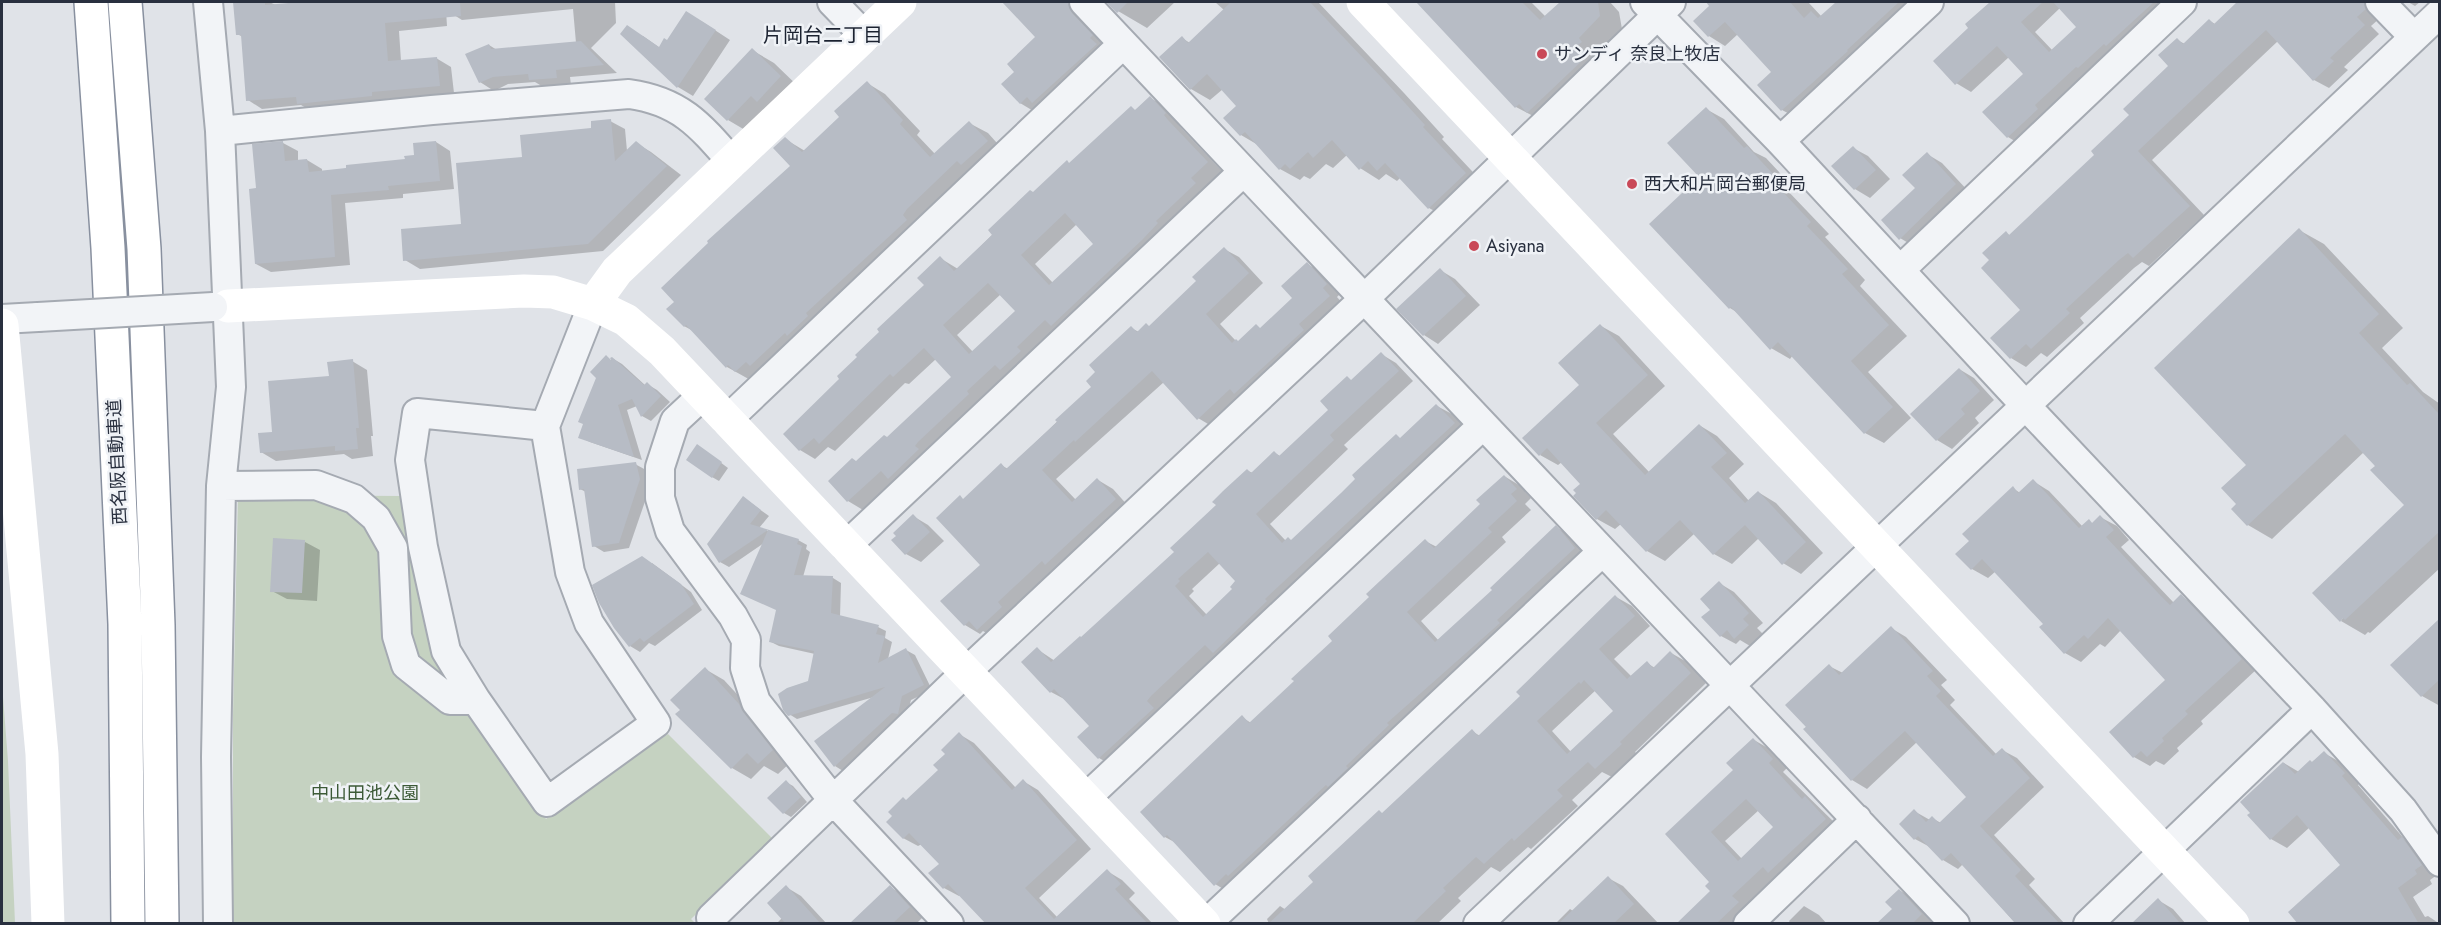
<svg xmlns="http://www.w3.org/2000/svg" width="2441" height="925" font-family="Jost,'Noto Sans JP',sans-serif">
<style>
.green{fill:#c5d2c1}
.shadow{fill:#0003;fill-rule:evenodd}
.building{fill:#b7bcc5;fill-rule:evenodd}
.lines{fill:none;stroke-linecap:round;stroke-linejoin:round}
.street-casing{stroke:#a5aab2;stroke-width:32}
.highway-casing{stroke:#88909f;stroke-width:36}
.street{stroke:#f2f4f7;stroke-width:28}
.secondary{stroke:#fff;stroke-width:33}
.highway{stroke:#fff;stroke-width:33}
.street-bridge-casing{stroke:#a5aab2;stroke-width:32;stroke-linecap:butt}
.street-bridge{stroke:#f2f4f7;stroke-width:28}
.poi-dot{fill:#c94958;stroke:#eff2f6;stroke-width:2}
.labels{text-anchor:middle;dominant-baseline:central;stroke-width:5;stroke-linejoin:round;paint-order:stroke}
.poi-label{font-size:18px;fill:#29303f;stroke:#eff2f6;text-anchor:start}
.street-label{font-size:18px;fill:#29303f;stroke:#eff2f6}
.park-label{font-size:18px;fill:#3c5a37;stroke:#eff2f6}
.neighbourhood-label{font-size:20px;fill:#1b2230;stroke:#eff2f6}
</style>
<rect width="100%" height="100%" fill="#e0e3e8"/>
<path class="green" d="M238,495L402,496L483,734L546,819L668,734L773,839L691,919L695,923L233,924V716Z
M2,684L8,761L15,923H2Z"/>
<path class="shadow" d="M234,2H269L276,5L307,2H615L616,23L591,48L617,73L570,77L571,85L545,88L535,82L508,84L494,91L480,82L489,45L497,50L576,43L573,9L462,20L446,10L447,26L399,31L401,61L436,58L451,67L454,93L386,99V104L313,112L301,105L262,109L248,100L243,37L237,34Z
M1004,2H1066L1107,44L1035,112L1020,103L1016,72L1037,37Z
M1108,2H1175L1147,28L1118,11Z
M1215,2H1318L1404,93L1444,137L1442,139L1485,185L1449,219L1429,208L1401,177L1397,181L1386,174L1379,180L1360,168L1347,155L1333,168L1326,164L1310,179L1304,176L1300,180L1280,169L1258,145L1241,135L1225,118L1238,106L1223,89L1210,100L1191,89L1161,57L1182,38L1190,43L1224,10Z
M1417,2H1531L1546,17L1562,2H1610L1619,12L1622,29L1539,119L1516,107Z
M1716,2H1743L1747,6L1752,2H1808L1822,17L1838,2H1930L1799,119L1782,110L1773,72L1738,34L1725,46L1709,36L1695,21Z
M1991,2H2178L2023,146L2008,137L1984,112L2025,74L2009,57L1971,92L1956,83L1971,28L1967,24ZM2060,8L2078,27L2053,51L2035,32Z
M2251,2H2382L2380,18L2371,26L2379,34L2344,67L2348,70L2329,88L2314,80L2278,41L2152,160L2204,215L2149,266L2142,262L2134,268L2080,318L2084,323L2047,357L2041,353L2026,367L2011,358L2022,310L1991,261L2006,233L2011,236L2096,155L2170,67L2177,40L2185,44L2210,21L2215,24L2234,18Z
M2408,2H2420L2415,6Z
M701,21L730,40L693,96L678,87L622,34L643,36L660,48Z
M752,50L774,63L802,90L750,133L728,120Z
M867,83L885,94L920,131L917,135L935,154L969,123L988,133L1005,152L754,382L727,367L695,332L684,326L792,166L785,139L805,151L841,117Z
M1150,98L1165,106L1180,122L1178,124L1183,130L1222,171L1205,187L1210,192L903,486L894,481L863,510L848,501L830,481L888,439L953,377L936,359L909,384L905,383L835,451L828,447L815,459L800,450L785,434L841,379L926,285L940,258L958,269L1034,193ZM1077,224L1095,244L1053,283L1035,264ZM1001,294L1017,311L973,352L957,335Z
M1706,109L1724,119L1754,152L1766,158L1791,185L1786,189L1829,234L1825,237L1865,280L1860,286L1907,336L1868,372L1911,418L1884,443L1865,433L1793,355L1790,359L1771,348L1738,313L1730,308L1701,177Z
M610,121L625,129L627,151L636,143L651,152L681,175L603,251L420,269L405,260L462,225L524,158Z
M436,142L450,151L454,189L403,194V198L345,203L350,265L271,272L256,264L257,190L283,143L298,151V161L307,160L322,169V172L406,160L416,157Z
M1853,148L1868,156L1890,179L1870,198L1855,189L1833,166Z
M1927,154L1942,163L1970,193L1915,247L1900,238Z
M2299,230L2324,244L2403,328L2382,348L2423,392L2440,404V568L2370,633L2368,632L2365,635L2341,621L2407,505L2364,452L2272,539L2248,525L2238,505Z
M1224,249L1239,257L1263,283L1220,324L1236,341L1239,342L1261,329L1294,298L1307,264L1322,272L1341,293L1337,297L1344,305L1213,427L1198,418L1164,382L1056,479L1076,500L1098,480L1113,489L1130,508L993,637L983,631L980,634L965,625L942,601L982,565L964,500L1001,465L1008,469L1093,387L1131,328L1139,332L1150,327L1198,281Z
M1440,270L1455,279L1480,305L1438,344L1424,335Z
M1601,326L1619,336L1665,386L1613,434L1650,473L1699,425L1717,436L1744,464L1729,478L1749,501L1758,492L1776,503L1823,553L1801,574L1783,563L1759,538L1732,564L1714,554L1694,534L1665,561L1647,551L1621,524L1615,529L1597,519L1582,484L1562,462L1558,465L1540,455L1581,385Z
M1381,354L1396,363L1413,381L1344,445L1348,449L1270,524L1286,541H1293L1358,479L1396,436L1401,439L1437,406L1452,414L1469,432L1113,766L1099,758L1091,726L1066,700L1051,692L1037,649L1055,661L1082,639L1176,553L1248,471L1253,473L1275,453L1280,456L1330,410L1352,381ZM1220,563L1238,582L1234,589L1207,615L1189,596L1194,591L1192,589Z
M612,358L622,364L646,386L647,384L657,390L670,402L651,421L642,416L637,406L627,410L642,460L590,442L580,437Z
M352,361L367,370L373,436H371L373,456L352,459L344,454L276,461L261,452L274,433L330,377Z
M1959,369L1974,378L1994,400L1975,418L1979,423L1952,449L1937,440Z
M704,450L728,468L719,481L712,477Z
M635,464L646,470L651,484L629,548L604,552L594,546L586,492L580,489Z
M1504,476L1519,485L1531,498L1525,504L1531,510L1502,537L1506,542L1421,621L1439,641L1494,590L1556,527L1571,536L1589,557L1230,893L1215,884L1178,844L1165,837L1143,812L1242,717L1251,723L1296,682L1425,541L1437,547L1482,504Z
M2033,481L2049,491L2083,527L2089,521L2093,524L2100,517L2117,526L2129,540L2121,547L2174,603L2181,596L2197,606L2257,669L2201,721L2203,724L2177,748L2179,751L2164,765L2156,761L2150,766L2134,757L2111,732L2167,680L2121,630L2105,647L2100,644L2081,662L2065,653L2045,624L1996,571L1988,578L1972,569L1971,541L2013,488L2020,493Z
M744,498L769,516L759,528L798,540L807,545L806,549L810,552L803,577L833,578L841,583L840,617L878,627L886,631L885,638L892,642L888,659L906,650L915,655L932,690L911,700L906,718L843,771L835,766L874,697L797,719L789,714L809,682L815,654L779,646L771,642L777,610L764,543L729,567L720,562Z
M913,516L928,525L944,541L921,562L906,554L898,536Z
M305,542L320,550L317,601L287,599L272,591Z
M652,563L691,592L702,610L655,646L649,643L640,652L630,646Z
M1719,583L1734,592L1763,623L1757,628L1763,634L1750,646L1740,640L1736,644L1721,636L1712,610Z
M1616,597L1632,606L1650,626L1614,659L1632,677L1647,663L1655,668L1671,653L1687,662L1706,683L1635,752L1637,754L1612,777L1602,772L1572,800L1578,806L1531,849L1528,847L1500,872L1491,867L1458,898L1461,901L1437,924H1269L1267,919L1280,906L1286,910L1383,814L1472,731L1480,736L1522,696ZM1597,689L1615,711L1571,752L1552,731Z
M2440,621V706L2422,696L2393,665Z
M1891,628L1906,637L1947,680L1941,685L1955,700L1950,705L1997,755L2002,750L2017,758L2044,787L1994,835L2035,879L2029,885L2065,924H2016L1963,864L1958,869L1943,860L1930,847L1915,839L1914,811L1930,820L1932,818L1941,823L1968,797L1917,742L1867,789L1852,780L1805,729L1829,666L1843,673Z
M705,669L724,680L758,717L791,762L778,774L764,766L751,779L732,768L682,710Z
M959,734L974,743L1016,788L1023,781L1038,790L1091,849L1039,898L1057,917L1107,871L1122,880L1135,893L1129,899L1153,924H988L961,894L959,896L944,888L941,864L922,844L918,846L903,838L907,801L940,770Z
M1754,740L1768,748L1787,768L1783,772L1840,828L1777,876L1746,905L1753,912L1740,924H1678L1712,892L1711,882L1667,834L1735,771ZM1759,810L1775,827L1742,859L1725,841Z
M2324,753L2340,762L2360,783L2358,785L2406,841L2418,848L2437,875L2430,880L2432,884L2413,897L2425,917L2428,916L2440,924H2300L2342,865L2310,827L2287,848L2271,839L2284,763L2299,772Z
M786,782L793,786L807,802L791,817L784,813Z
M1608,878L1623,886L1659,924H1555L1570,909L1573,911Z
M786,887L801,896L827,924H776L782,918Z
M890,887L905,896L924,916L916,924H851Z
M1899,890L1914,899L1936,924H1878L1894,909Z
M2158,900L2173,909L2186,924H2133Z
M1804,906L1819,915L1827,924H1791L1789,921Z"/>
<path class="building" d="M233,2H265V5L300,2H460L461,16L385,23L388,61L437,57L440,86L372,92V96L297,104L296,97L246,101L241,35H236Z
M1002,2H1068L1072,13L1093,35L1090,38L1097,44L1032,103L1027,97L1020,104L1001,84L1014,72L1007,64L1035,37Z
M1106,2H1128L1117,13Z
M1231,2H1310L1385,81L1425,125L1423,127L1466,173L1428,209L1385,163L1377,171L1368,161L1359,170L1332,140L1313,158L1308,152L1290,169L1285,164L1279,170L1245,132L1240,136L1223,118L1236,106L1207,74L1190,90L1159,57L1182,36L1188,43Z
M1416,2H1522L1540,20L1560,2H1598L1600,16L1579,38L1582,42L1578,45L1588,55L1527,113L1519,104L1515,108Z
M1706,2H1790L1804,18L1811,11L1818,18L1836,2H1899L1847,50L1848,51L1781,111L1757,85L1771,72L1725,22L1708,37L1693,21L1709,6Z
M1990,2H2043L2021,22L2049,52L2076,27L2053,2H2154L2106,46L2104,44L2078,68L2076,67L2035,105L2038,109L2007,138L1982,112L2023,74L1997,46L1955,85L1933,61L1968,28L1965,24Z
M2237,2H2364L2366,9L2357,17L2365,25L2330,58L2334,61L2313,81L2266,30L2138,151L2190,206L2133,258L2128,253L2119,260L2066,309L2070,313L2031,349L2026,344L2010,359L1990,338L2020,310L1981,268L1989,260L1982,253L2006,231L2009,235L2094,155L2091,151L2129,115L2123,109L2168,66L2158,55L2177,38L2183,44L2209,19L2214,24Z
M686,11L716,30L677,88L620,34L627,25L659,47L664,38L667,40Z
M581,41L604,65L556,70L557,78L529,80L528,74L493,77L479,83L465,54L489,44L491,49Z
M752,48L781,76L757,102L751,96L727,121L704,99Z
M867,81L903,120L900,124L930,157L969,121L988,141L961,165L957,161L907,209L903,215L907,220L806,313L808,316L787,336L785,333L750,366L746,362L735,372L728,365L726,368L686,325L684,327L666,309L674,302L661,288L708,243L707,241L790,166L773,148L785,137L802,152L839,117L834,111Z
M1150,96L1166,113L1164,115L1168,120L1208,162L1191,178L1196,183L1156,221L1158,223L1142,240L1051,326L1045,320L1017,347L1021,351L1000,370L995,365L967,391L969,394L918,442L915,446L919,449L888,479L881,471L847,502L828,481L852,458L856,461L884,435L887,437L951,377L924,348L893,377L890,374L819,444L814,438L799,451L783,434L839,379L837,376L857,357L855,355L879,332L877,329L924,285L917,278L940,256L954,271L992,235L988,230L1030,190L1033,192L1067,160L1069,163L1131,106L1135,110ZM1065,213L1093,244L1049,285L1021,255ZM988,283L1015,311L969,354L943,325Z
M1706,107L1744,148L1747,146L1773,174L1769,177L1811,222L1807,226L1848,269L1842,274L1889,325L1851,361L1893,407L1864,434L1778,342L1770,350L1731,307L1729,309L1649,224L1699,177L1667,143Z
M611,119L615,161L636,141L667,166L588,244L403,261L401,229L461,224L456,163L522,157L520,135L591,128V121Z
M283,141L285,161L307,159L309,172L346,168V165L405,159L404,156L414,155L413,143L436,141L440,181L388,186L389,190L331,195L335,257L255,264L249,189L256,188L252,144Z
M1853,146L1876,170L1854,190L1831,166Z
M1927,152L1956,184L1899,240L1881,220L1915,188L1902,175Z
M2299,228L2379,314L2359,333L2407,385L2410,383L2439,414V532L2345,620L2343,618L2340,622L2312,593L2404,505L2370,470L2375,466L2345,434L2247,526L2231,509L2236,504L2221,488L2246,465L2154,368Z
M1224,247L1249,273L1206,314L1232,343L1236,339L1238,341L1256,324L1260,328L1292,298L1281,286L1307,262L1327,284L1323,288L1330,296L1299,324L1304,330L1234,394L1230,389L1197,420L1152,371L1075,442L1074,440L1042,470L1072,502L1097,478L1116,499L1045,565L1042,561L998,602L1002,607L977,630L969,621L964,626L940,601L980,565L936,518L960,495L963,499L1001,463L1006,469L1057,422L1055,420L1091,387L1086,381L1095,372L1089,365L1131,326L1137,332L1146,323L1149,326L1196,281L1192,277Z
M1440,268L1466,296L1423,336L1396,309Z
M1600,324L1648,375L1596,423L1645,475L1699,424L1727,453L1711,467L1745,503L1758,491L1806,542L1782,565L1745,525L1713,555L1680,520L1646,552L1606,510L1596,520L1573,496L1576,493L1573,490L1580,484L1547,448L1539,456L1522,438L1579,385L1558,363Z
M1381,352L1399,371L1330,435L1334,440L1256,514L1282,543L1288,537L1291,540L1341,493L1355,479L1352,475L1396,434L1400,438L1436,404L1455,423L1265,599L1267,601L1213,653L1205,645L1151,696L1147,701L1154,708L1098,759L1077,737L1089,726L1054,689L1050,693L1021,662L1037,647L1051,662L1080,636L1081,637L1174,552L1170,548L1216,505L1212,502L1223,491L1247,469L1251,473L1274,451L1279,456L1328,410L1320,401L1347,376L1351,380ZM1208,552L1235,581L1230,587L1232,589L1203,617L1175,586L1180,581L1178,579Z
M606,355L612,361L610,358L612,357L644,385L647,382L661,396L641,417L632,399L618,405L634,457L578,438L583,424L578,422L596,378L590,372Z
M353,359L359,428H356L358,449L335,451V446L260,453L258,433L272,432L268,381L329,376L327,362Z
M1959,368L1980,391L1961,409L1965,414L1936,441L1910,414Z
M697,444L722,462L712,478L686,460Z
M636,462L640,479L619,543L592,547L584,489L579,490L577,469Z
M1504,475L1517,489L1511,494L1517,501L1488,528L1492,532L1407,612L1435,642L1492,590L1490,588L1556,525L1575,548L1497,620L1500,623L1387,723L1389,725L1346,766L1348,768L1328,787L1326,785L1228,876L1226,874L1214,886L1167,835L1164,838L1140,812L1242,715L1249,723L1294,681L1291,679L1332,641L1328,636L1369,597L1366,594L1425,539L1434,548L1480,504L1476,500Z
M2033,479L2079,528L2089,519L2092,523L2100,515L2114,530L2106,537L2159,594L2170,605L2181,594L2242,659L2185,711L2188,714L2162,738L2164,741L2147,757L2141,751L2133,758L2109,732L2165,680L2108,618L2088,639L2084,635L2064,654L2039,627L2043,624L1982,559L1971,570L1955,554L1969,541L1962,534L2013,486L2018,493Z
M743,496L761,510L750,524L799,539L797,544L802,546L794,575L833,576L831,613L879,625L876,634L885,636L878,663L906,648L924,685L902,696L898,714L892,713L834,767L814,741L885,687L788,716L783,710L778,694L787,688L808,681L814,651L769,642L776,610L740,594L768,530L719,563L707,544Z
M913,514L930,532L905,555L891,540L896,536L893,533Z
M273,538L305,540L302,593L270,592Z
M642,556L681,584L694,604L644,642L640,638L629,647L614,628L599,603L592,585Z
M1719,581L1749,613L1743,619L1749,625L1734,639L1727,630L1720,637L1701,617L1710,610L1700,599Z
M1615,595L1635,616L1599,649L1627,679L1647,661L1653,668L1670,651L1691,673L1620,742L1622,744L1595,769L1588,762L1557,790L1563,796L1514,841L1512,838L1484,864L1476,857L1443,888L1446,891L1412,924H1268L1313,882L1308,876L1379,810L1382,813L1472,729L1478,736L1520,696L1516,692ZM1584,680L1613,711L1567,754L1537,721L1579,682L1581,684Z
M2439,619V680L2421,697L2390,665Z
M1891,626L1933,671L1927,676L1941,691L1936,696L1993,756L2002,748L2030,778L1980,826L2021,870L2015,876L2060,924H2016L1951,853L1942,861L1918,836L1914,840L1899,824L1914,809L1926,822L1932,816L1939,823L1966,797L1905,731L1851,781L1803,729L1806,727L1785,705L1829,664L1839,675Z
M705,667L739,704L743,712L773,750L758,764L747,753L731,769L675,714L680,710L670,700Z
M959,732L1012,790L1023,779L1077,840L1025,888L1054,919L1107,869L1121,884L1115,889L1148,924H986L948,884L943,889L928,873L939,864L909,833L903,839L886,822L892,816L888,812L903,797L906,800L938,770L933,765L945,754L941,750Z
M1753,738L1773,759L1769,763L1802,799L1805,796L1826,819L1768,873L1763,867L1732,896L1739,902L1716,924H1676L1710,891L1705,886L1709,882L1665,834L1733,770L1726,763ZM1746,799L1773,827L1738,861L1711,832Z
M2324,751L2345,773L2342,776L2398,840L2402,837L2422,865L2415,870L2417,874L2398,888L2419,924H2298L2288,912L2340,865L2297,815L2270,840L2247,815L2250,813L2240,802L2283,762L2295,774L2310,760L2312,762Z
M786,780L801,797L783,814L767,798Z
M1608,876L1634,904L1613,924H1558Z
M786,885L821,924H786L767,903Z
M890,885L910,907L892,924H849Z
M1899,889L1922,914L1912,924H1876L1892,909L1885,902Z
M2158,898L2181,924H2131Z"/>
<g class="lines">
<g class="street-casing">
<path id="street" d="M208,2L220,131L231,387L221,486L216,757L218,924
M832,2L865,36
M1084,2L1955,924
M1645,2L1780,141L2025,405L2312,709L2403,810L2440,862
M2380,2L2414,37
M220,131L432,110L629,94C680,101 700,125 732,162
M1780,141L1929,2
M1900,270L2182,2
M2,319L38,317
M703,395L675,421L660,467V498L670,531L733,616L746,640L745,668L756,702L833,800L949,924
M727,420L1123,44
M545,426L417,413L410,460L423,547L446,651L476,700L547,802L656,723L589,623L570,572L545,426L593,304
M221,486L316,485L354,499L376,518L393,548L397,636L406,665L450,700H476
M846,546L1243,172
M1086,798L1483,425
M714,924L711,918L965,673L1364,299L1671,2
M1206,924L1602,552
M1478,924L2440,13
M1748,924L1857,819
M2088,924L2312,709"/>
</g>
<g class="highway-casing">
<path id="highway" d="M91,2L108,248L125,624L128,924
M125,2L144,249L158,625L162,924"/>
</g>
<use href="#street" class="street"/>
<path class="secondary" d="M1363,2L2233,924
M593,304L626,320L662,351L1204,924
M228,306L524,291L553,292L593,304L617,271L900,2
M2,325L42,754L48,924"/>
<use href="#highway" class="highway"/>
<g class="street-bridge-casing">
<path id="street-bridge" d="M38,317L213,307"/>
</g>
<use href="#street-bridge" class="street-bridge"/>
</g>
<g class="poi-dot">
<circle cx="1542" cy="54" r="6"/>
<circle cx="1632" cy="184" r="6"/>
<circle cx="1474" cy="246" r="6"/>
</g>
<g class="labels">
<g class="poi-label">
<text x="1554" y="54">サンディ 奈良上牧店</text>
<text x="1644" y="184">西大和片岡台郵便局</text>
<text x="1486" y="246">Asiyana</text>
</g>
<g class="street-label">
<text transform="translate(117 462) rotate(-93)">西名阪自動車道</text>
</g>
<g class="park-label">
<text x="365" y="793">中山田池公園</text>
</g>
<g class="neighbourhood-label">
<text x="823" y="35">片岡台二丁目</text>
</g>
</g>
<rect width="2441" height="925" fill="none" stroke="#29303f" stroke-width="6"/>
</svg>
